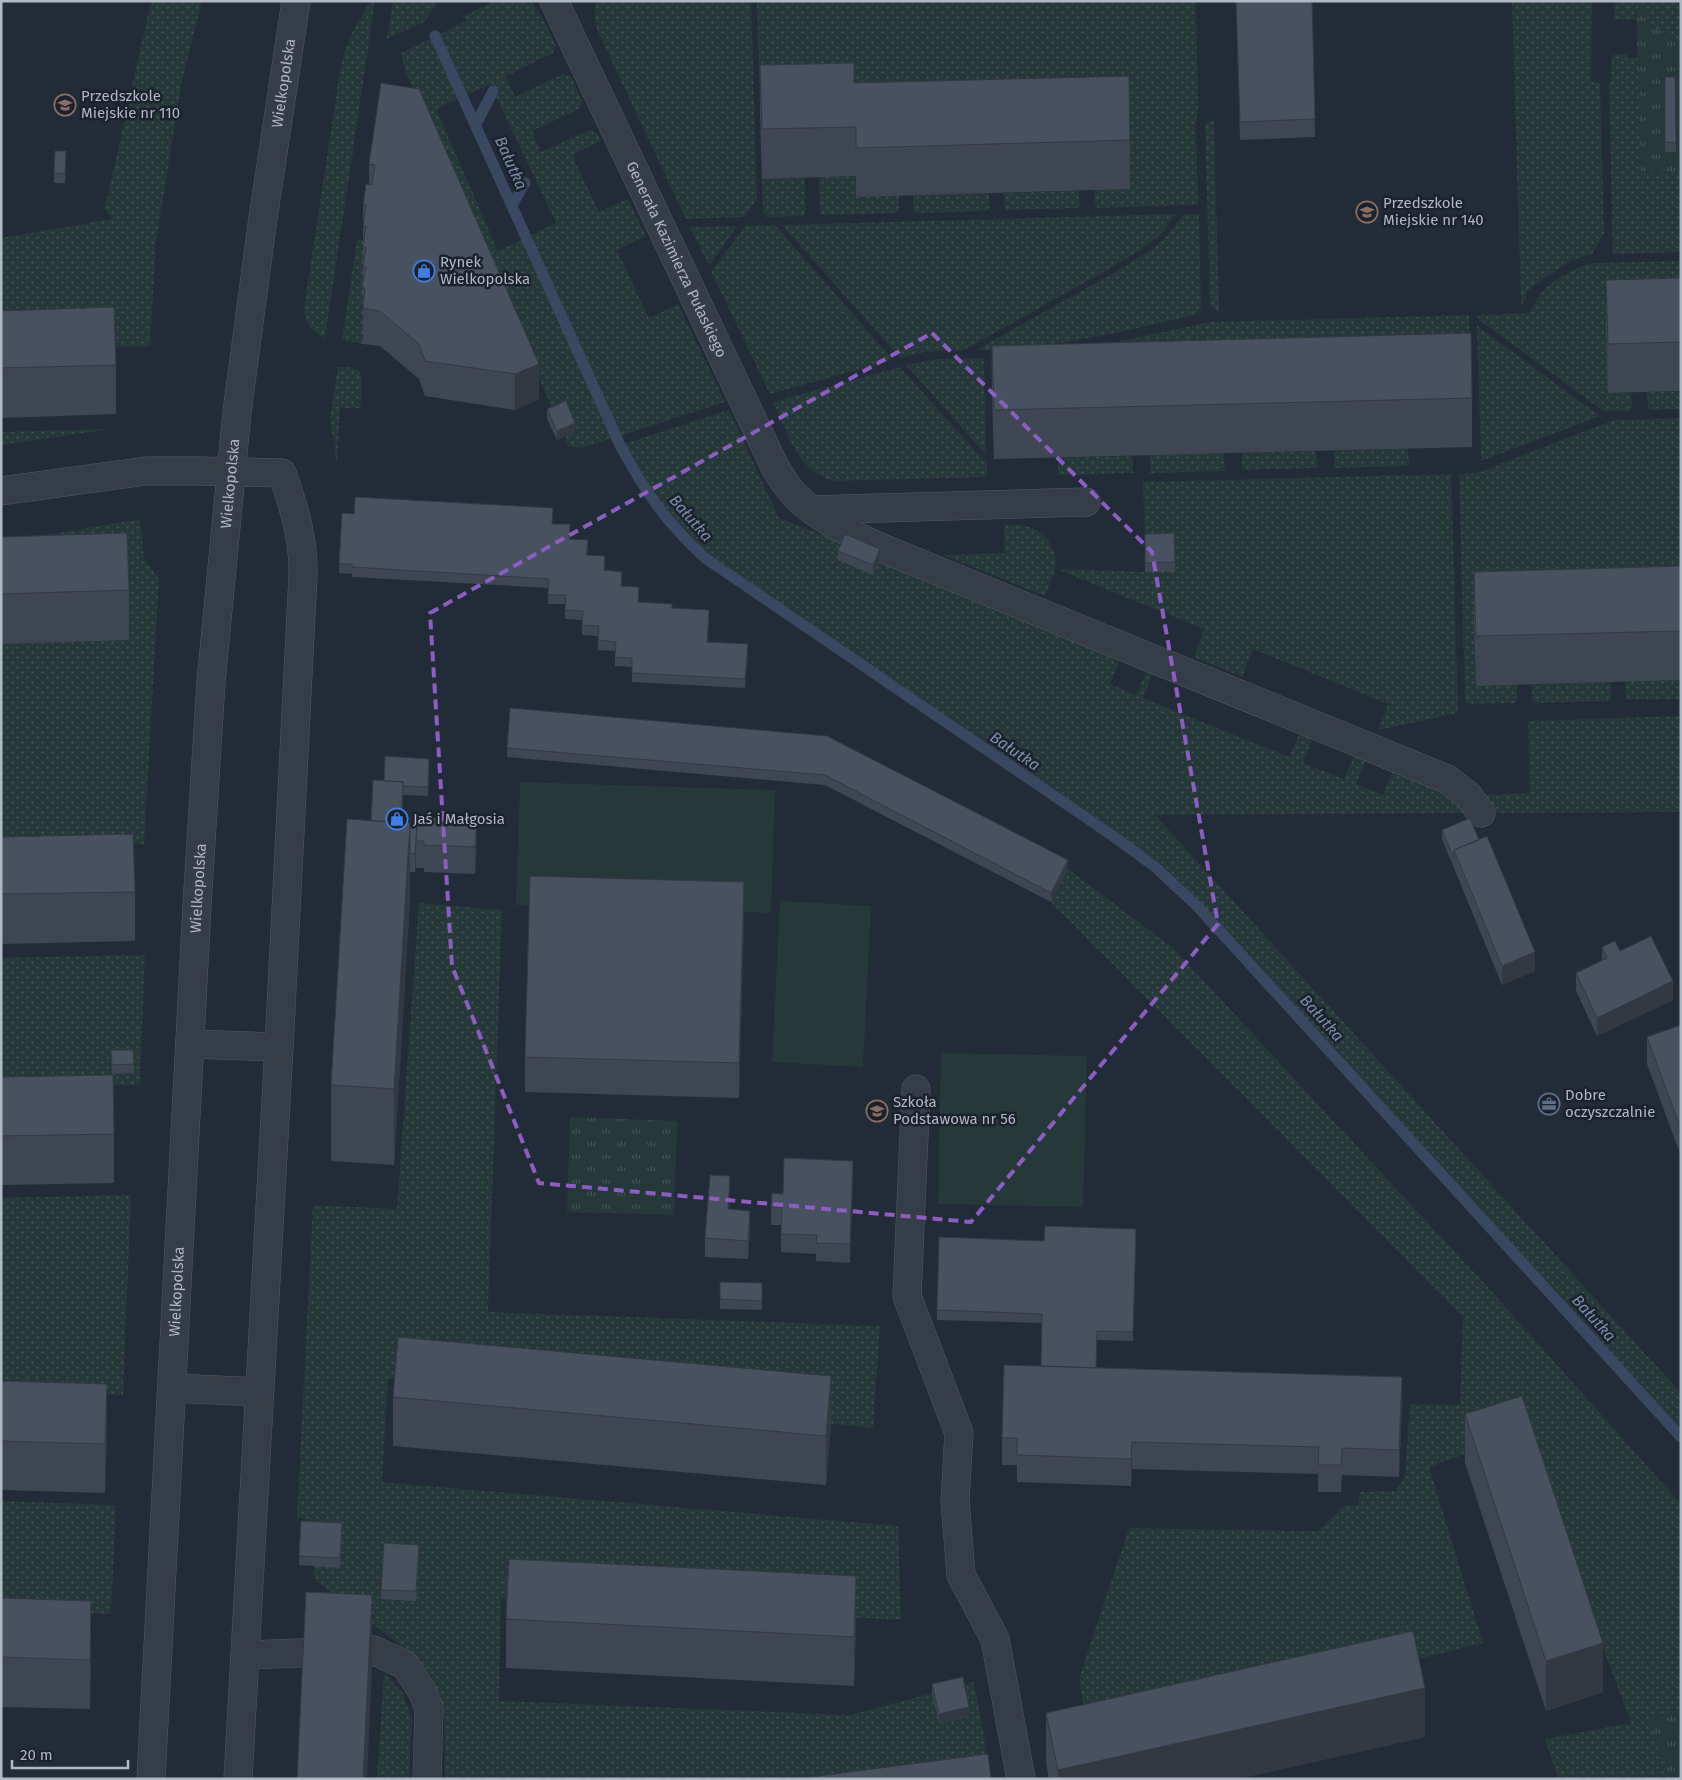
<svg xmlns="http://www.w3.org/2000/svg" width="1682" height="1780" font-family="'Fira Sans',sans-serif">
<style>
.grass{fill:url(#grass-dots);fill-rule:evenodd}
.park{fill:url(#park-tufts)}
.garden{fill:#25383a}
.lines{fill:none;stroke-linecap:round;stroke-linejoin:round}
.stream{stroke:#384860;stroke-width:11}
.minor-casing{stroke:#535a66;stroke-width:29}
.minor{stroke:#353d48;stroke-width:28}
.wall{fill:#3e4653}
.shaded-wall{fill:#323943}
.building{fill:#485160;stroke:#323943}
.marked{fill:none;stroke:#8e5dc1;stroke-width:4;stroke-dasharray:10 6;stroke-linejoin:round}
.labels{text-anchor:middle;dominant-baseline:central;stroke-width:5;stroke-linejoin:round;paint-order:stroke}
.street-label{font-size:15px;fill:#b0b7c5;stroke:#1b222d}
.poi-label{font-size:15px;fill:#b0b7c5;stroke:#1b222d;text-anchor:start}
.water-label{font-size:16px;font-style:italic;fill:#798eab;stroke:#1b222d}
</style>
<defs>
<pattern id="grass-dots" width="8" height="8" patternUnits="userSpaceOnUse" patternTransform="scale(1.25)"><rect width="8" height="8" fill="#25383a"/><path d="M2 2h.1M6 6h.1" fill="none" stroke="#425355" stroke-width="1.8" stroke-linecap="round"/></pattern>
<pattern id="park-tufts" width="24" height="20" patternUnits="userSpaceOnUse" patternTransform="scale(1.25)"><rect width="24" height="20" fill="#25383a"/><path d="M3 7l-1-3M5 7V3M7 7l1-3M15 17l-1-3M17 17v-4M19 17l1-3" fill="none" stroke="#425355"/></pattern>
</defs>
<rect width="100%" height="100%" fill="#222b38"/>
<path class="grass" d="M151,1H202L182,81L156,241L150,346L1,350V238L112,219L105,209Z
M372,1H375L325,338C312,333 304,322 304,308L340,71C345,46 355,22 372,1Z
M393,1H439L424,22L387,39Z
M495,1H531L543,19L556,45L553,53L506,76L515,97L563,74L571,77L582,101L579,109L532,131L541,152L590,130L597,133L601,141L572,155L599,212L628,199L646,236L617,250L649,318L678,304L725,402L582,448L568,446L565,437L575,432L555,415L405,70L401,53L467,21L464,16ZM490,84L556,223L498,251L436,109Z
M596,1H751L757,199L744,217L686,219L598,32L594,19Z
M757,1H1196L1198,107L1196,125L1198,205L1098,208L1095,205L1094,190L760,114Z
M1512,1H1592L1591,82L1600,83L1604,234L1592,254C1566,260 1547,277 1526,292V299L1521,305Z
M1614,1H1681V44H1678L1648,22L1636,8L1635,19H1614Z
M1627,54V58H1639L1641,173L1681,172V252L1613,254L1609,83H1611L1612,55Z
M1214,119L1219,313L1210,304L1205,124Z
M856,176L899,195V210L896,213L823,215L820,212L819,177Z
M805,177L806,212L803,216L767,217L763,212L762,179Z
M1079,191L1080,205L1077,208L1007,210L1004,207V193Z
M989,193L990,208L986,211L916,213L913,210V195Z
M1176,214L1161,234L1148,245L1116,265L964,350L924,352L900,358L782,225Z
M1184,214H1199L1201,309L1195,315C1122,331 1052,350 976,350L1119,270L1151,250L1165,238Z
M775,225L893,360L770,394L711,272L745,226Z
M737,226L709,266L690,227Z
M357,239L366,241L363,281L365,323L363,344L342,340Z
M1681,261V327L1608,393H1631L1632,408L1629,411H1603L1478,319L1477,315L1530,313C1534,307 1537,298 1542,292C1552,280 1578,266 1593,263Z
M1469,315L1471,383L992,395L991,358L1008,359L1070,352L1210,322Z
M1477,326L1600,416L1481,461Z
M984,358L986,455L906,365L937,359Z
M338,367C344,367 354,367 359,371C364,376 361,401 360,408H340L337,464L330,418Z
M900,367L987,464V477L833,481C798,473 787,431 773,402Z
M1647,392H1681V409L1651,410L1648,407Z
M729,410L779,518L845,544L838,560L873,574L880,559L1121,657L1110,684L1136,695L1148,668L1154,670L1143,698L1289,757L1301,730L1314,736L1303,763L1344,779L1355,752L1367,757L1356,784L1383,795L1394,768L1442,788L1467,813L1155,815L1681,1393V1437L1197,906L1154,866L1113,836L705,558C666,522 645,492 620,445Z
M1681,418V615L1517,684V700L1514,703L1468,704L1465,702L1459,474L1473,473L1482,471L1614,420Z
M111,429L1,445V432Z
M1408,448L1409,466L1334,468V451Z
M1316,451L1317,468L1242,470V453Z
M1224,453L1225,471L1150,473V455Z
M1132,456L1133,473L1058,475V458Z
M1451,474L1458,713L1378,730L1388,704L1253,649L1242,677L1194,657L1204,629L1061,571L1062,569L1145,572H1175L1174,543H1145L1143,482Z
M140,519L144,558L159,579L144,844L1,845V543Z
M1004,524C1025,524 1045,528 1053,550C1056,556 1057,563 1055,569C1053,578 1048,587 1045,596L943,555L1004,553Z
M1681,680V699L1628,700L1626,697L1625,681Z
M1611,682V698L1608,701L1535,703L1532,700V684Z
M1681,716V812L1495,813L1483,795L1530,793L1528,721Z
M1068,869L1173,948L1494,1294L1681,1504V1779H1558L1545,1739L1631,1723L1524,1433L1429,1467L1483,1643L1089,1739L1079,1678L1129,1528L1318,1531L1344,1506L1358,1505L1360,1492L1396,1491L1405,1475L1410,1404L1460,1405L1463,1317L1051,902Z
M419,903L502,910L488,1312L880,1326L873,1428L388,1378L382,1482L898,1526L901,1620L501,1599L499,1701L850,1715L974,1682L992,1779H445L444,1718L432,1677L404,1648L313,1578L317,1523L297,1517L313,1205L397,1209Z
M145,955L140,1085L1,1088V958Z
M131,1195L123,1395L1,1391V1198Z
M1,1501L116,1505L111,1614L1,1610Z
M384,1673L403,1693L412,1720L409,1779H377Z"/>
<path class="park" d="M1636,8H1647L1648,22L1678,44H1681V172L1641,173Z
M570,1117L677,1121L674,1215L567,1212Z
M1681,1709V1779H1669L1648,1716Z"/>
<path class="garden" d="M520,782L775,790L771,913L516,905Z
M780,901L871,906L863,1067L772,1062Z
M941,1053L1087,1056L1083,1207L938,1204Z"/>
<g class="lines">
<path class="stream" d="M435,36L620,445C645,492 666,522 705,558L1113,836L1154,866L1197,906L1681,1437
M476,124L493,91
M512,205L525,183"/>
<g class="minor-casing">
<g id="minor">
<path id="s1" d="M554,1L773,463C783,483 794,497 812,510"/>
<path d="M1,491L146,471H199L282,473C294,507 304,540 303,576L279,1047L238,1779"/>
<path d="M1086,502L812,510L834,525L877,546L1447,779L1468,795L1481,813"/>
<path d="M190,1044L279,1047"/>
<path d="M916,1089L907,1296L959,1433L955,1501L961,1575L995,1639L1021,1779"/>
<path d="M172,1388L259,1392"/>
<path d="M245,1655L373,1650L405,1665L422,1691L429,1708L427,1779"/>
<path id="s2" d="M151,1779L197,906L211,682L237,412L263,218L296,1"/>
</g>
</g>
<use href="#minor" class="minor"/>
</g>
<path class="wall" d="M1236,1H1312L1315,137L1240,140Z
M760,65L854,83L1130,140V189L856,197V176L762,179L760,114Z
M1665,77H1675L1676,152H1665Z
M381,83L539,399L515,410L425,396L419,379L380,346L363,344V205L369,185V164Z
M66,160L65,183H54V174Z
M1681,278V391L1608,393L1606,329V280Z
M1,311L116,365V414L1,418Z
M992,346L1472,398V447L994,459L992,395Z
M547,409L575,432L557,440L547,419Z
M552,524L570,534V539L588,549L587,555L622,586L639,596L638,602L672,608L709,620L708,642L748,653L745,688L632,682V667L615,666V651L598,650V636L582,635V620L565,619V604H548V588L352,577V574L339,573V564Z
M1145,534L1175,562V572H1145Z
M1,537L129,590V640L1,644Z
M838,551L880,559L873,575L838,560Z
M1681,566V680L1476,686L1474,621V572Z
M827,736L1068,869L1051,902L825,785L507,757V748Z
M429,768L428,796L403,795L402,822L410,826L477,847L475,874L424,872V868H416V860L415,872H410V899L394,1165L331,1161V1085L371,821L384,781Z
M1442,830L1535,971L1502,985L1442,839Z
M1,837L135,892V941L1,944Z
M744,918L739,1098L525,1092V1057Z
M1602,947L1620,951L1673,1000L1597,1036L1576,991V973L1602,960Z
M1681,1025V1156L1647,1064V1037Z
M111,1050L134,1064V1073L112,1074Z
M1,1077L114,1134V1183L1,1185Z
M853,1179L850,1263L816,1261V1254L781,1252V1225H771V1207L783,1194Z
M730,1195L729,1210L750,1230L748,1259L705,1257V1238Z
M1136,1239L1133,1341L1097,1340L1096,1368L1402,1404L1399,1477L1342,1475L1341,1492H1318V1474L1132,1469L1131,1486L1017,1482V1465H1002V1438L1041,1366L1042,1323L937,1320V1310L1044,1241Z
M762,1283V1310L720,1309V1299Z
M1,1381L107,1433L105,1493L1,1490Z
M393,1397L831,1425L826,1485L393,1446Z
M1465,1414L1603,1692L1546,1711L1465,1463Z
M342,1533L340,1568L299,1565V1556Z
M419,1554L416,1601L381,1599V1590Z
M1,1598L91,1650L90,1709L1,1707Z
M506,1619L856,1626L854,1686L506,1668Z
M932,1684L969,1717L939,1723L932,1693Z
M1046,1713L1425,1737L1238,1779H1049L1046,1762Z"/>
<path class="shaded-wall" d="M539,364V399L515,410V374Z
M575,423V432L557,440V431Z
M880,549V559L873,575V565Z
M748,644V653L745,688V679Z
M403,782V801L401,844V825Z
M477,819V847L475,874V847Z
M410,823V899L394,1165V1089Z
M416,842V860L415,872V854Z
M1068,860V869L1051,902V893Z
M744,882V918L739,1098V1063Z
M1535,952V971L1502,985V966Z
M1673,981V1000L1597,1036V1018Z
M853,1161V1179L850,1263V1244Z
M730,1176V1195L728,1228V1209Z
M750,1211V1230L748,1259V1241Z
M831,1376V1425L826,1485V1436Z
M1402,1377V1404L1399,1477V1450Z
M107,1384V1433L105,1493V1444Z
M1132,1442V1469L1131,1486V1459Z
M856,1576V1626L854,1686V1637Z
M372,1595V1671L367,1779H363Z
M91,1601V1650L90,1709V1660Z
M1603,1643V1692L1546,1711V1661Z
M1425,1688V1737L1238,1779H1058V1770Z
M969,1707V1717L939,1723V1714Z"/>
<path class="building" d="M1236,1H1312L1315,119L1240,122Z
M854,63V83L1129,76L1130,140L856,148V127L762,129L760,65Z
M1665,77H1675L1676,143L1665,142Z
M381,83L419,89L539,364L515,374L425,361L419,344L380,311L363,308L365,288H362L366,267H363L366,247L363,246L366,226H363L366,205H363L366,184L372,185L375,165L369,164Z
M55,151H66L65,173L54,174Z
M1681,278V342L1608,344L1606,280Z
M114,307L116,365L1,368V311Z
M1471,333L1472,398L994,410L992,346Z
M566,401L575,423L557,431L547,409Z
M355,497L553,508L552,524H570L569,539L588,540L586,555L605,556L604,570L622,572L621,586L639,587L638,602L672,604V608L709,610L707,642L748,644L745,679L632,673V658L615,657L616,642L598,640L599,626L582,625L583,611L565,610L566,595H548L549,579L352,567V564H339L342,513L354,514Z
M127,533L129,590L1,594V537Z
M1174,533L1175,562L1145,563V534Z
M845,534L880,549L873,565L838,551Z
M1681,566V631L1476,636L1474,572Z
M510,708L827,736L1068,860L1051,893L825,775L507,748Z
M385,756L429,759L428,787L403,786V782L384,781Z
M373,780L403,782L401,822L371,821Z
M417,817L477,819L475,847L424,845V841H416Z
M1470,818L1479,840L1454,850V859L1442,830Z
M347,819L410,823L394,1089L331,1085Z
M410,826H417L415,854L410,853Z
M133,834L135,892L1,894V837Z
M1487,836L1535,952L1502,966L1454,850Z
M530,876L744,882L739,1063L525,1057Z
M1651,936L1673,981L1597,1018L1576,973L1607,958L1602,947L1615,941L1620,951Z
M1681,1025V1129L1647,1037Z
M111,1050H133L134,1064L112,1065Z
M113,1075L114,1134L1,1136V1077Z
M784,1158L853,1161L850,1244L816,1243L817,1235L781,1234L782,1207H771L772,1193L783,1194Z
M710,1175L730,1176L728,1209L750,1211L748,1241L705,1238Z
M1045,1226L1136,1229L1133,1332L1097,1331L1096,1368L1041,1366L1042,1314L937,1310L939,1237L1044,1241Z
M720,1282L762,1283V1301L720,1299Z
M398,1337L831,1376L826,1436L393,1397Z
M1004,1365L1402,1377L1399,1450L1342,1448L1341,1465H1318L1319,1447L1132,1442L1131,1459L1017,1455V1438H1002Z
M1,1381L107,1384L105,1444L1,1441Z
M1522,1396L1603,1643L1546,1661L1465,1414Z
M301,1521L342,1523L340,1558L299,1556Z
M384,1543L419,1545L416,1591L381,1590Z
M509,1559L856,1576L854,1637L506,1619Z
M306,1592L372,1595L363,1779H297Z
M1,1598L91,1601L90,1660L1,1657Z
M1413,1631L1425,1688L1058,1770L1046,1713Z
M963,1677L969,1707L939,1714L932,1684Z
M988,1754L991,1779H796Z"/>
<path class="marked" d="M932,333L1152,552L1218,924L971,1222L539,1183L452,966L430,613Z"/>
<defs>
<g id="school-ring" transform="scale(1.125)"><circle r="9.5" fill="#1b222d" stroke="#8d6e63" stroke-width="1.5"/><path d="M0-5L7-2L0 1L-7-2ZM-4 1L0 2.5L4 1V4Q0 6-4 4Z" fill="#8d6e63"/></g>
<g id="shop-ring" transform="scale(1.125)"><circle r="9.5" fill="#1b222d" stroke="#3f7fe0" stroke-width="1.5"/><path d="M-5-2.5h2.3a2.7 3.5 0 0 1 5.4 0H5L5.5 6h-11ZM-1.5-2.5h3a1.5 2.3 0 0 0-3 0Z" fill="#3f7fe0"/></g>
<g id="office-ring" transform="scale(1.125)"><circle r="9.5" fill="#1b222d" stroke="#5c6f8a" stroke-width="1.5"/><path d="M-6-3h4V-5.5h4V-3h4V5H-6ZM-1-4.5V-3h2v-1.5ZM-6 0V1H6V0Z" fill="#5c6f8a"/></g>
</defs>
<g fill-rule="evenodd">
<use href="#school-ring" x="65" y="105"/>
<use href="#school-ring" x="1367" y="212"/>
<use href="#shop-ring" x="424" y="271"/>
<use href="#shop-ring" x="397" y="819"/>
<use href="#office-ring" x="1549" y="1104"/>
<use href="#school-ring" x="877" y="1111"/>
</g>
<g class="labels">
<g class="street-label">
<text stroke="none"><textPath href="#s2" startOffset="1702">Wielkopolska</textPath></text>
<text stroke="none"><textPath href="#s1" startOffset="286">Generała Kazimierza Pułaskiego</textPath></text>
<text stroke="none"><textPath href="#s2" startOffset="1298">Wielkopolska</textPath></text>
<text stroke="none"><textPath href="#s2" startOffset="892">Wielkopolska</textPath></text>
<text stroke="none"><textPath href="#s2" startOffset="488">Wielkopolska</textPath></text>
</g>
<g class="poi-label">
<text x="81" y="96">Przedszkole<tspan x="81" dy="17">Miejskie nr 110</tspan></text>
<text x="1383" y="203">Przedszkole<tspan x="1383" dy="17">Miejskie nr 140</tspan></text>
<text x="440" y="262">Rynek<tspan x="440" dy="17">Wielkopolska</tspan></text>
<text x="413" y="819">Jaś i Małgosia</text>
<text x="1565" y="1095">Dobre<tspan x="1565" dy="17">oczyszczalnie</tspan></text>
<text x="893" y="1102">Szkoła<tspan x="893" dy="17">Podstawowa nr 56</tspan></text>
</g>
<g class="water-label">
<text transform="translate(511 163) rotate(66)">Bałutka</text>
<text transform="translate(691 518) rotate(49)">Bałutka</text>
<text transform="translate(1015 751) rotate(34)">Bałutka</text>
<text transform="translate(1322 1018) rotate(48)">Bałutka</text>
<text transform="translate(1594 1318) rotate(48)">Bałutka</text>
</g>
</g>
<rect width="1682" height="1780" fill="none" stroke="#b0b7c5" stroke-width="5"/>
<path d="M12 1760v8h116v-8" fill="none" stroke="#b0b7c5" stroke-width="2.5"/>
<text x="20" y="1760" font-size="15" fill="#b0b7c5" stroke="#1b222d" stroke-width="4" paint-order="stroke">20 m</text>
</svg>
